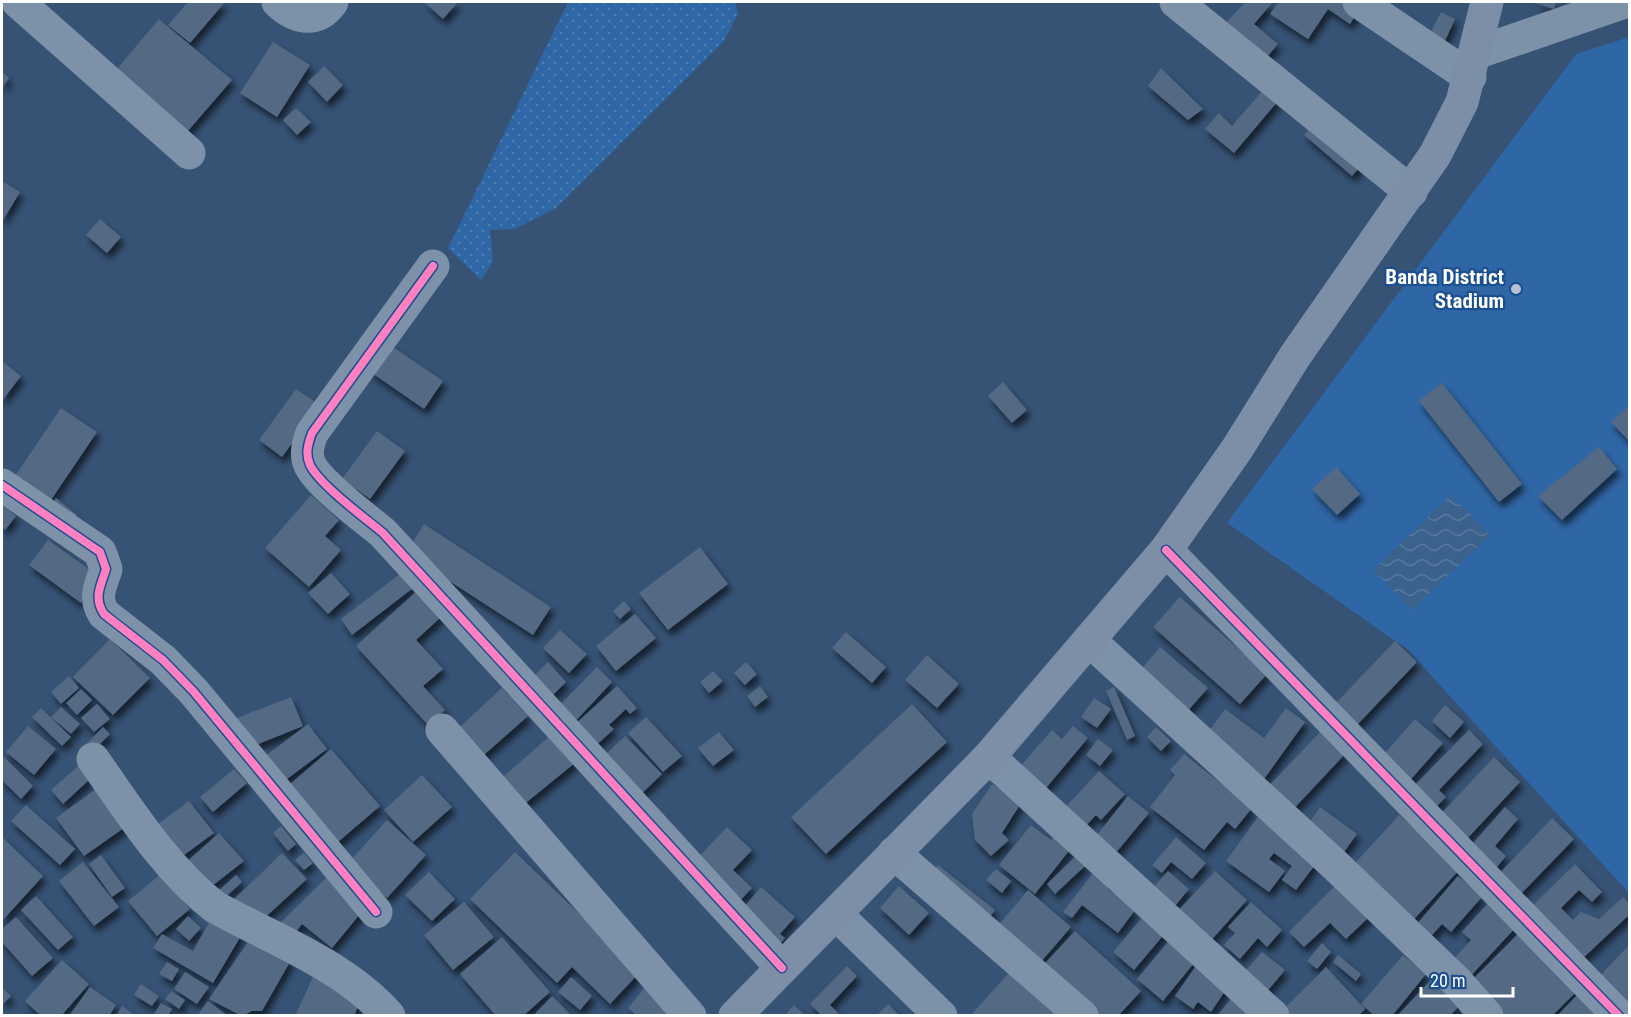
<svg xmlns="http://www.w3.org/2000/svg" width="1631" height="1017" font-family="'Roboto Condensed',sans-serif">
<style>
.grass{fill:url(#grass-dots)}
.garden{fill:#2f66a5}
.water{fill:url(#water-waves)}
.building{fill:#526984;filter:url(#shadow)}
.lines{fill:none;stroke-linecap:round;stroke-linejoin:round}
.minor{stroke:#7d92a8;stroke-width:33}
.major{stroke:#7d8ea7;stroke-width:33}
.cycleway-casing{stroke:#1b4f8f;stroke-width:11}
.cycleway{stroke:#ff80c0;stroke-width:8}
.poi-dot{fill:#b9c2ce;stroke:#1b4f8f;stroke-width:2}
.labels{text-anchor:middle;dominant-baseline:central;stroke-width:4.5;stroke-linejoin:round;paint-order:stroke}
.poi-label{font-size:21px;font-weight:bold;fill:#fff;stroke:#1b4f8f;text-anchor:end}
</style>
<defs>
<pattern id="grass-dots" width="8" height="8" patternUnits="userSpaceOnUse" patternTransform="scale(1.5)"><rect width="8" height="8" fill="#2f66a5"/><path d="M2 2h.1M6 6h.1" fill="none" stroke="#4e7db2" stroke-width="1.8" stroke-linecap="round"/></pattern>
<pattern id="water-waves" width="16" height="10" patternUnits="userSpaceOnUse" patternTransform="scale(1.5)"><rect width="16" height="10" fill="#3b618d"/><path d="M0 5q4-4 8 0t8 0" fill="none" stroke="#58799e"/></pattern>
<filter id="shadow"><feDropShadow dx="3.5" dy="6" stdDeviation="3" flood-color="#0009"/></filter>
</defs>
<rect width="100%" height="100%" fill="#365274"/>
<path class="grass" d="M568,2H735L738,14L724,41L556,208L515,229L490,230L493,262L481,280L448,248Z"/>
<path class="garden" d="M1629,37V893L1408,650L1227,523L1576,54Z"/>
<path class="water" d="M1451,495L1490,535L1412,610L1373,570Z"/>
<path class="building" d="M188,2H225L190,43L168,25Z
M424,2H458L443,19Z
M1245,2L1272,3L1254,24L1278,44L1262,63L1221,28Z
M1279,2H1346L1359,10L1350,24L1328,9L1308,39L1270,14Z
M1532,2H1556L1554,9Z
M1441,12L1455,19L1444,43L1429,35Z
M159,19L232,80L187,132L115,71Z
M273,42L310,65L277,117L240,93Z
M324,66L343,85L327,102L308,82Z
M1161,68L1203,109L1188,120L1148,86Z
M2,72L9,78L2,88Z
M1264,89L1278,101L1234,153L1205,129L1219,113L1232,126Z
M296,108L311,122L297,135L283,120Z
M1317,121L1364,162L1352,176L1304,135Z
M3,182L20,192L2,222V185Z
M100,219L121,237L107,253L86,235Z
M387,343L443,381L424,409L369,371Z
M2,361L21,376L2,401Z
M1003,382L1027,410L1012,423L988,396Z
M1442,383L1522,484L1499,502L1419,401Z
M296,389L320,405L282,457L259,440Z
M1630,405V442L1611,422Z
M61,408L97,432L51,500L15,476Z
M377,431L405,451L370,499L342,479Z
M1599,447L1617,469L1562,520L1538,496Z
M1336,467L1360,494L1337,515L1312,489Z
M311,495L339,520L325,536L341,550L309,587L265,548Z
M56,498L77,515L71,523L50,507Z
M2,505L16,516L5,530L2,526Z
M424,524L551,607L533,635L406,553Z
M48,540L100,577L81,603L29,565Z
M700,547L728,584L668,630L639,593Z
M331,573L350,594L328,614L308,593Z
M401,573L413,588L352,635L341,619Z
M418,590L442,616L416,640L443,669L423,686L445,710L428,725L356,646Z
M1180,597L1267,674L1240,704L1153,627Z
M624,601L631,609L620,619L613,611Z
M635,614L656,638L616,671L596,646Z
M560,630L587,654L569,673L543,648Z
M846,632L886,667L872,683L832,648Z
M110,639L150,678L113,715L73,677Z
M1395,641L1417,662L1357,725L1335,704Z
M1160,647L1208,688L1185,714L1137,674Z
M927,655L959,684L937,708L905,680Z
M548,662L566,682L551,697L532,678Z
M746,662L757,674L745,685L734,673Z
M597,667L612,682L571,726L555,710Z
M713,671L723,681L709,693L700,682Z
M69,676L79,688L61,704L51,692Z
M617,686L637,708L630,714L626,709L609,725L614,729L592,749L572,727Z
M760,686L768,697L755,707L747,696Z
M1114,687L1135,736L1127,740L1106,691Z
M502,688L528,716L477,761L452,734Z
M81,689L92,700L77,715L66,703Z
M291,697L303,726L246,749L234,719Z
M1094,698L1111,709L1097,728L1081,717Z
M97,704L110,719L94,732L81,718Z
M912,704L947,742L826,854L791,817Z
M1445,705L1464,722L1450,738L1432,721Z
M61,707L80,724L71,734L51,717Z
M41,708L71,737L62,746L32,717Z
M1286,708L1305,722L1259,786L1204,738L1225,709L1264,738Z
M646,717L682,756L663,772L628,733Z
M1415,719L1443,743L1405,786L1377,762Z
M308,724L327,749L279,785L260,760Z
M28,726L56,749L34,775L6,752Z
M1073,726L1088,738L1041,794L1015,772L1052,730L1062,739Z
M103,727L110,734L91,753L84,746Z
M1156,727L1171,741L1161,751L1147,737Z
M1469,730L1483,744L1439,790L1446,797L1434,809L1412,788Z
M1321,731L1345,754L1288,815L1263,792Z
M719,732L734,750L713,766L698,748Z
M551,735L576,762L522,806L497,782Z
M625,736L662,774L635,800L598,762Z
M1098,739L1113,750L1100,766L1086,755Z
M331,749L380,806L331,848L282,791Z
M1184,754L1252,808L1235,829L1227,822L1204,850L1150,807L1175,775L1170,770Z
M2,755L33,786L21,799L2,780Z
M1494,757L1520,782L1465,841L1439,816Z
M78,766L90,779L63,804L51,790Z
M234,769L247,783L213,812L200,797Z
M1099,771L1125,794L1101,820L1096,815L1082,830L1061,812Z
M422,775L452,807L413,842L384,810Z
M103,784L131,823L84,856L56,818Z
M992,784L1021,803L1002,833L1009,840L991,856L975,840L972,814Z
M1128,796L1149,813L1109,861L1089,845Z
M189,801L214,833L176,861L150,830Z
M26,805L75,849L60,865L11,821Z
M1320,807L1357,834L1342,855L1305,829Z
M1505,807L1518,819L1495,846L1506,856L1493,872L1468,849Z
M1399,815L1460,869L1406,928L1346,873Z
M1258,817L1318,861L1296,890L1282,880L1292,866L1274,853L1269,859L1285,871L1269,892L1226,861Z
M1552,818L1574,839L1519,896L1498,875Z
M387,820L426,855L387,898L348,863Z
M1031,825L1051,840L1055,834L1072,847L1035,894L999,865Z
M281,826L296,844L288,851L273,833Z
M727,827L752,850L733,870L752,888L733,908L689,867Z
M219,833L244,861L207,890L183,865Z
M2,837L43,876L2,921Z
M1176,837L1206,863L1192,879L1171,862L1162,873L1152,865Z
M515,852L640,972L610,1004L572,967L557,983L470,899Z
M282,853L307,879L259,923L230,903Z
M304,853L313,863L304,870L295,860Z
M101,855L125,888L112,897L89,864Z
M1077,855L1086,865L1055,894L1047,884Z
M83,862L119,907L94,926L59,881Z
M1575,864L1602,892L1592,902L1579,890L1561,908L1573,920L1581,912L1599,919L1623,897L1630,904V914L1581,960L1530,908Z
M938,865L995,910L985,923L928,878Z
M996,869L1011,881L1002,893L986,880Z
M1168,871L1189,889L1170,912L1148,893Z
M1215,871L1247,900L1207,945L1174,915Z
M429,872L455,899L432,921L405,895Z
M1093,873L1110,882L1108,889L1135,910L1118,933L1082,905L1072,918L1063,912Z
M161,874L190,909L157,936L128,901Z
M330,874L365,908L332,948L302,924L289,941L274,929Z
M236,875L242,882L221,901L215,894Z
M1458,876L1482,897L1451,932L1442,924L1425,943L1411,931Z
M1338,883L1370,916L1346,939L1330,923L1304,947L1289,932Z
M899,886L929,913L909,935L880,908Z
M761,887L795,917L780,934L785,938L774,951L735,918Z
M1028,890L1071,927L1034,970L991,934Z
M36,896L73,937L58,950L21,910Z
M1490,901L1517,926L1467,980L1449,964L1471,940L1462,932Z
M464,902L494,937L453,970L424,935Z
M1251,902L1282,930L1267,947L1258,938L1240,959L1224,945L1235,933L1228,927Z
M1146,913L1167,931L1134,970L1113,952Z
M188,916L201,928L189,941L176,929Z
M16,917L53,958L32,976L2,942V929Z
M212,917L242,934L213,983L153,948L162,934L193,951Z
M1523,929L1581,987L1552,1016H1495L1466,986Z
M1075,931L1141,991L1118,1016H1087L1035,974Z
M1173,936L1199,957L1163,1001L1137,979Z
M502,937L550,992L523,1016H496L460,974Z
M250,939L291,960L262,1011H252L242,1016L209,999Z
M1322,943L1331,952L1317,969L1307,961Z
M1630,944V1014L1594,982Z
M1262,952L1285,970L1264,995L1241,976Z
M1338,955L1361,974L1356,981L1333,962Z
M1403,955L1426,974L1392,1016H1375L1361,1004Z
M62,960L89,984L61,1016H41L25,1001Z
M1200,960L1231,982L1211,1012L1198,1002L1193,1009L1175,996Z
M167,962L179,969L172,981L159,974Z
M847,966L857,976L830,1005L841,1016H822L810,1004Z
M1014,967L1059,1008L1052,1016H970Z
M1326,967L1365,1009L1358,1016H1280L1279,1014Z
M185,972L209,987L197,1004L174,989Z
M313,977L361,1000L354,1016H295Z
M571,977L592,996L580,1010L558,992Z
M1431,980L1459,1006L1450,1016H1397Z
M141,984L159,996L152,1006L134,995Z
M646,986L673,1008L667,1016H637L628,1008Z
M2,987L11,996L2,1005Z
M90,987L116,1005L109,1016H69Z
M171,991L185,1000L179,1009L165,999Z
M1581,991L1605,1016H1557Z
M1236,993L1256,1016H1217Z
M552,996L572,1016H533Z
M208,1001L228,1016H197Z
M161,1003L172,1009L168,1016H153Z
M888,1004L900,1016H876Z
M794,1005L806,1016H784Z
M122,1006L136,1016H116Z"/>
<g class="lines">
<path class="minor" d="M18,2L189,153
M278,2C295,18 316,24 332,2
M1176,2L1411,192
M1359,2L1470,77
M1476,53L1625,2
M433,266L312,433C308,444 305,454 310,465C320,485 365,518 383,533L782,968
M2,485L100,552L106,569C101,586 93,597 104,614L163,660L194,692L376,912
M1166,550L1619,1016
M1089,640L1335,865L1457,982L1487,1016
M442,730L690,1016
M989,757L1273,1016
M93,759C129,810 165,868 215,907C273,939 344,965 389,1016
M894,853L1082,1016
M836,914L941,1016"/>
<path class="major" d="M735,1016L989,757L1166,550L1237,449L1295,356L1435,155L1462,102L1487,2"/>
<g class="cycleway-casing">
<path id="cycleway" d="M433,266L312,433C308,444 305,454 310,465C320,485 365,518 383,533L782,968
M2,485L100,552L106,569C101,586 93,597 104,614L163,660L194,692L376,912
M1166,550L1619,1016"/>
</g>
<use href="#cycleway" class="cycleway"/>
</g>
<circle class="poi-dot" cx="1516" cy="289" r="6"/>
<g class="labels">
<g class="poi-label">
<text x="1504" y="277">Banda District<tspan x="1504" dy="24">Stadium</tspan></text>
</g>
</g>
<rect width="1631" height="1017" fill="none" stroke="#ffffff" stroke-width="6"/>
<path d="M1421 987v9h92v-9" fill="none" stroke="#ffffff" stroke-width="3"/>
<text x="1430" y="987" font-size="18" fill="#ffffff" stroke="#1b4f8f" stroke-width="4.5" paint-order="stroke">20 m</text>
</svg>
